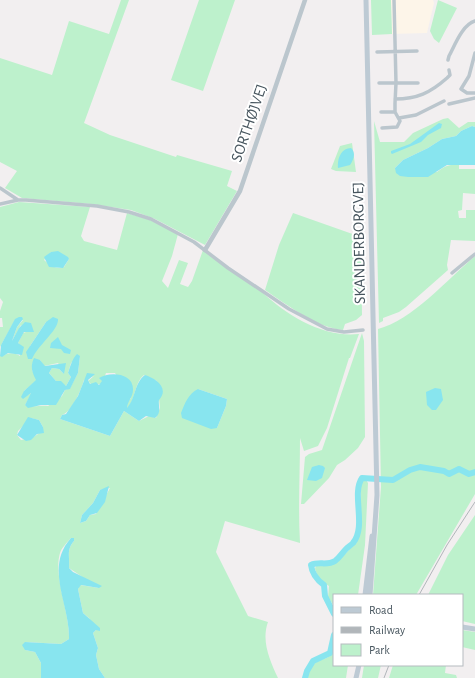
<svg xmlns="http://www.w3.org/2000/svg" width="475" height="678" font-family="'Alegreya Sans',sans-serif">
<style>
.commercial{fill:#fdf5e9}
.green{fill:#bdf1cc;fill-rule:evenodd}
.water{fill:#88e5ef}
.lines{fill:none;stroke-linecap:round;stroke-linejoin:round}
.river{stroke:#88e5ef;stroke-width:6}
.minor{stroke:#bbc6cd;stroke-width:3.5}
.tertiary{stroke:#bbc6cd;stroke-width:4.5}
.secondary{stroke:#bdcad4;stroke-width:5}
.rail{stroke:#b1b6ba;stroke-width:1}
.labels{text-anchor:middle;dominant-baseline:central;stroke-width:4;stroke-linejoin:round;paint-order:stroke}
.street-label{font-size:16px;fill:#47555e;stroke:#fff}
</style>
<rect width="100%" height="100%" fill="#f2eff0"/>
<path class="commercial" d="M391,0H433L434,3L427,33L392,34Z"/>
<path class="green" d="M121,0H129L84,123L110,135L176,157L177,155L232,171L227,186L237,191L205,245L155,219L131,210L91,204L22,198L5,188L17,171L0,162V58L52,75L69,21L109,34Z
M199,0H235L203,91L171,80Z
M371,0H391L392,34L372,35Z
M438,0L457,8L439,43L434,39L430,31Z
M448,118L459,128L468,122H475V127L472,126L461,131L456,136L442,139L428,148L403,160L395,168L437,172C445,166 449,164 459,165V169H475V194L463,193L462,210L458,211L459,218H466V210H475V241L451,240L447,265L448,270L406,307L399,312L383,318V321L379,323L374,121L380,142H404L413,133L443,119Z
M352,143L356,172L336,171L331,169L340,146Z
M19,202L90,207L81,236L84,241L117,250L127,213L150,220L178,234L172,256L162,281L168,288L179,260L188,263L180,284L188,287L192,281L203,250C223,264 245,277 263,293C288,316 324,338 359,334L350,358H349L327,428L318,446L304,451L300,438C300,473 298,508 300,543L225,521L216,552L248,616L268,622C261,641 270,661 278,678H105L99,669L96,655L98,648L93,633L96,630L89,618L83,613L78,589L80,585L99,588L69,568C70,557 66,550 74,541L71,538C67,543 62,547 60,553C53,576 70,613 69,639L61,644L25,642V650L35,652L41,663V678H0V356H3C9,352 15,353 20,356V345L18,343L23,333L26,332L21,325L12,341L17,327L23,320H15L0,347V327H3L2,318H0V311L3,302L0,298V207ZM51,252L69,259L64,267C56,270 50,265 44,260ZM46,322L50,333L34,353L30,346ZM80,356L78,373L70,388L65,390L62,396L48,406C38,405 36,408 25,405L32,393L27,395L24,391L37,380L32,370V364L40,360L44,366L58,363L64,374L59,369L52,368L49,373L56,381L66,386L71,377L68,373L71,363ZM106,373H115L131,398L127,403V409C136,399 134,383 144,375L157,381L160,408L156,418L149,416L139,421L124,411L110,436L60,419L62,415C72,412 81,390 84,380L94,376L88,381L91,384H102ZM198,389L227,399L226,406L217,428ZM31,418L39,420L43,427C38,437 32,438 21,440L17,435L18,431ZM110,488L96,514L90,515L86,521L80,523L82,515L93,503L100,490Z
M293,213L361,237L362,315L356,320L345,324L343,330C317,328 286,304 265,290L279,245Z
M475,256V494L416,595H373L381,487L378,329C411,321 448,279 475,256Z
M362,333L364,341L365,437L358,448L345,460L337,465L329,478L304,504H301L305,457L309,454L322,450Z
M363,480H366L368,483L365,545L358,595H334V606L328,597L329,586L319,580L315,569L316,565L338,561L356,543L359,537L361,506V483Z
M475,515V624L462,621V595H428L448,555Z
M462,630L475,632V650L462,647Z
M334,652V665H348L346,678H307C313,654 325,664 334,652Z
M364,665H381L378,678H362Z
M393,665H446L445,673L456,675L457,678H389Z"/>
<path class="water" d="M439,123L442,124L441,128L428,135L421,142L392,154L391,153V151L410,144Z
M472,126L475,127V165H447L428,177H408L400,176L396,173L395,168L403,160L428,148L442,139L456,136L461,131Z
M351,148C356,153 354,159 350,165L338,168C337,159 341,148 351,148Z
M58,251L68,257L69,259L63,268L49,267L44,257L51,252Z
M19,317H22L23,319L17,327L12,341L19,328L25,322L31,323L34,332H24L18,343L24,347L22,355L8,353L2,357L0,356L1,345L15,319Z
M53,317L58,319C59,330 38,345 32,359H28L26,352L46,322Z
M58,337L62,345L71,350L70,354L64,353L61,349L50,348L51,343Z
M77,354L80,356L78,373L70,389L65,390L56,405H41L28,408L25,405L31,393L23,399L21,397L24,391L36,380C32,372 30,367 34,358L40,360L45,366L66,363L64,374L59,369L52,368L49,373L56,381H61L66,386L71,377L68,373C70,367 72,359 77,354Z
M87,373L95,374L88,380L90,384L96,382L99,385L102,381L99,378C110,371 134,373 133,390C133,397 127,402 127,408C136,398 134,383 145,375C155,378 170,388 159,400C158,407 162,412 155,418L146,416L139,421L124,411L110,436L60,419L62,415L66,414L78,396Z
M435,388L441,389L443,400L436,410H432L427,405L426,392Z
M198,389L227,399L226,406L217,428L211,429L182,418L181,413C185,403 188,394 198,389Z
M28,417L39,420L43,427L44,433L37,434L31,440L26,441L17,435Z
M319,465L323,466L325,468L322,478L316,481L307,480L312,467Z
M109,486L105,502L97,513L90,515L86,521L80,523L82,515L93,503L100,490Z
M71,538H74V541C66,550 70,557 69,568L73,572L102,586L99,588L81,585L78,589L83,613L100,628V631L96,630L93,633L98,648L96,655L99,669L105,678H41V663L35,652L25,650L22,645L25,642L61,644L69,639C70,604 44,568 71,538Z"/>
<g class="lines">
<path class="river" d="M334,614L325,596L324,585C317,580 312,574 311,565C319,561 327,566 335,561C340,557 342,553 346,549C348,547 351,545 353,543C367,526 351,494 362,478L393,480L410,470L420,467L444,471L449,474L459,469L469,474L475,472
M305,678L307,671L313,661L330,653L334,635"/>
<path class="minor" d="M377,52L417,51
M475,53L469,76L461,89L467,93H475
M448,60L449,56C455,45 462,25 475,21
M379,83H418
M395,99C417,99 430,93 447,78L450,75L449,70
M449,104L475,98
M381,112H395
M399,118L416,115L444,101
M382,128L397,127L400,121L395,112V103L396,83L394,0
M0,188L18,200
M0,204L18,200H26L97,206L129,212L151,219L194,242L228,268L289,309L327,329L344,332L363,330
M452,273L475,254"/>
<path class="tertiary" d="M205,250L240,191L305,0"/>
<path class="secondary" d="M366,0L377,495L370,595
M365,595L372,536
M462,627L475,629
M356,678L359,665"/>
<path class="rail" d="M419,595L447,545L475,502
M384,678L389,665"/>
</g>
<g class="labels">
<g class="street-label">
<text transform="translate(249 123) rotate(-71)">SORTHØJVEJ</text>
<text transform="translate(359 243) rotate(-91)">SKANDERBORGVEJ</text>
</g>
</g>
<rect x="333" y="594" width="130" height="72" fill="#ffffff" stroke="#b5bbbf"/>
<rect x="341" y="607" width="20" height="6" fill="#bdcad4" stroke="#b5bbbf"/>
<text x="369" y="614" font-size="12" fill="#47555e">Road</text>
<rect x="341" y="627" width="20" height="6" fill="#b1b6ba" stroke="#b5bbbf"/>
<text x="369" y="634" font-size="12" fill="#47555e">Railway</text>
<rect x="341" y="644" width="20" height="12" fill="#bdf1cc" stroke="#b5bbbf"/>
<text x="369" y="654" font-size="12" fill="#47555e">Park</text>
</svg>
